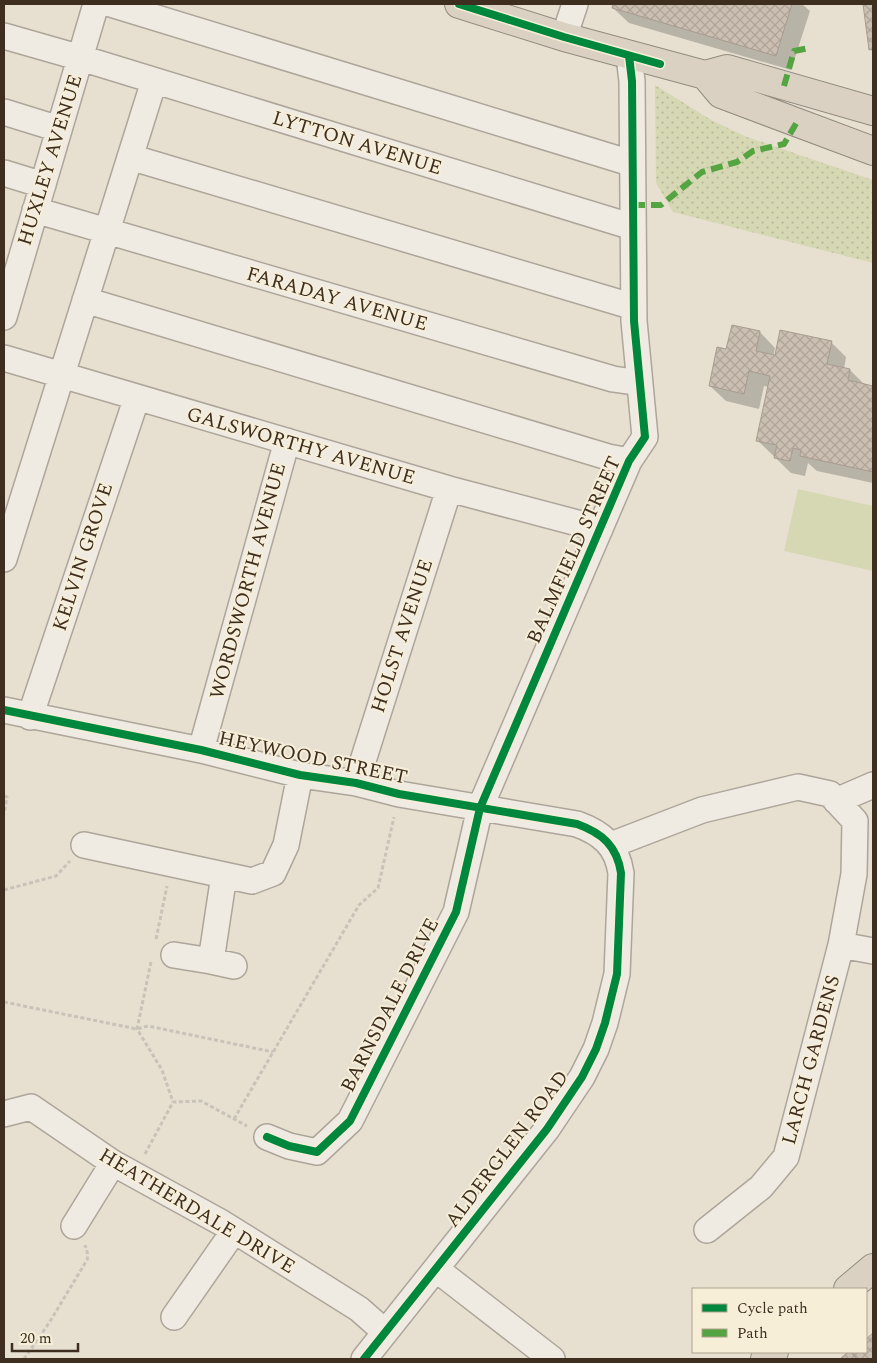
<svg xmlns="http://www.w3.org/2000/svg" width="877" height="1363" font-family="Spectral,serif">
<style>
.grass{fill:url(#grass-dots)}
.garden{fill:#d6d7b3}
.shadow{fill:#0003}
.building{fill:url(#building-cross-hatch);stroke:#a89c90}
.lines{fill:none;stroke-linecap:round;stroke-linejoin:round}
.minor-casing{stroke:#ada599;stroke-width:28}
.highway-casing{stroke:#928b80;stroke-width:30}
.path{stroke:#c8c2b9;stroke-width:3;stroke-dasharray:4 2.5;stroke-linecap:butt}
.minor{stroke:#efebe3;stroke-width:25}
.highway{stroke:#dad1c2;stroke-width:28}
.quiet{stroke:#54a441;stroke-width:6;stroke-dasharray:12 6;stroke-linecap:butt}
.cycleway-casing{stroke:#f7eed8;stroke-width:11}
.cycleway{stroke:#00873e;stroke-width:8}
.labels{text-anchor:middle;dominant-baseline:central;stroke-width:4;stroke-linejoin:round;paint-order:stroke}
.street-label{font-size:20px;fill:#3d2e20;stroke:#f7eed8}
</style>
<defs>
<pattern id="grass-dots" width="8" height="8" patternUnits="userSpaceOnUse" patternTransform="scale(1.25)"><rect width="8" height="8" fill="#d6d7b3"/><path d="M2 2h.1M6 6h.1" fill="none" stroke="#b9b99a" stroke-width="1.8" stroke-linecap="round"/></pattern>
<pattern id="building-cross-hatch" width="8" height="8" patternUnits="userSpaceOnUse" patternTransform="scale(1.25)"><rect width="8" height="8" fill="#cbbfb2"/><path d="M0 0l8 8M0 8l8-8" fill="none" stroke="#afa499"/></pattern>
</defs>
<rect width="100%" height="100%" fill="#e7e0d1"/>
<path class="grass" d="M655,85L713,121L747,137L873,180V263L673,212L656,183Z"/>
<path class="garden" d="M798,489L873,506V571L784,551Z"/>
<path class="shadow" d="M614,4H802L810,11L791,70L629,23L613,8Z
M864,4H873V52L870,49Z
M760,332L775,348L773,358L831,342L846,357L844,369L850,370L865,385L873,387V483L817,471L808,463L805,476L791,473L757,440L769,387L764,386L759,409L726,401L710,386L727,350Z
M873,1335V1359H842L850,1352H866V1341Z"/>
<path class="building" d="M613,4H792L776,56L612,8Z
M863,4H873V49L869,50Z
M732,325L760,331L756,351L775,355L780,330L832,341L827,364L850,369L848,380L873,386V472L800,456L801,450L793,448L790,461L774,458L777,445L756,441L770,376L749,371L744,394L709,386L717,347L726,349Z
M873,1333V1359H857L851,1352H866V1339Z
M848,1352H851L857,1359H840Z"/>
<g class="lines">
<g class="minor-casing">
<path id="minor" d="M111,4L624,161H632
M4,36L81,58L623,224L633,225
M564,37L575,4
M4,112L59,129
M130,157L624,304L633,301
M4,173L43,185
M35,210L613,379L627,381L639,379
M85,300L608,457L629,461
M4,317L96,4
M4,358L449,489L600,529
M4,559L154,81
M4,710L201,750L300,775L356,783L399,794L577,824C602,833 617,846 621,873L617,974L605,1023L596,1049L582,1077L547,1129L364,1359
M30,717L137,397
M201,750L287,441
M356,783L449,489
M836,801L873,785
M84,845L252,881L273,873L286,845L300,775
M611,845L702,810L798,787L830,794L855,821L854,874L841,945L873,951
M174,955L211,961L224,875
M211,961L234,966
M4,1114L31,1107L113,1163L222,1223L359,1309L385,1332
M267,1137L289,1146L317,1152L350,1121L456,912L480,808L629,461L645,437L634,321L632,81L629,56
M74,1226L113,1163
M707,1230L761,1187L786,1157L841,945
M436,1269L552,1359
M174,1317L234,1231"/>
</g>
<g class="highway-casing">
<path id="highway" d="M459,4L564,37L705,75L727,69L873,111
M705,75L721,94L873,151
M848,1289L873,1268
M765,1359L774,1352"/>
</g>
<path class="path" d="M4,796L7,797L4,814
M4,890L56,876L70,861
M156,939L167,886
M151,962L137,1029L162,1070L173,1102
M4,1002L137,1029L148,1026L273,1052
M234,1119L359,905L378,888L394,817
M145,1154L173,1102L201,1101L247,1126
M24,1359L49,1323L87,1260L88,1255L85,1245"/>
<use href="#minor" class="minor"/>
<use href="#highway" class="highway"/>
<path class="quiet" d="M784,86L794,51L809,48
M633,205H661L702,172L737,162L753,151L784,144L797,122"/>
<g class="cycleway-casing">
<path id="cycleway" d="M459,4L564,37L660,64
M4,710L201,750L300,775L356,783L399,794L577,824C602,833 617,846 621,873L617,974L605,1023L596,1049L582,1077L547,1129L364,1359
M267,1137L289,1146L317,1152L350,1121L456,912L480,808L629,461L645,437L634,321L632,81L629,56"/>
</g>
<use href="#cycleway" class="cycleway"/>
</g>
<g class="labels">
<g class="street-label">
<text transform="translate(357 143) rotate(17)">LYTTON AVENUE</text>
<text transform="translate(50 160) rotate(-73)">HUXLEY AVENUE</text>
<text transform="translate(337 299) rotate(16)">FARADAY AVENUE</text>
<text transform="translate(301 446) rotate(16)">GALSWORTHY AVENUE</text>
<text transform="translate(574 550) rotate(-66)">BALMFIELD STREET</text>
<text transform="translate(83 557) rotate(-72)">KELVIN GROVE</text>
<text transform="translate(248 581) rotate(-75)">WORDSWORTH AVENUE</text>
<text transform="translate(402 636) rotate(-72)">HOLST AVENUE</text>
<text transform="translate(313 758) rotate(12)">HEYWOOD STREET</text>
<text transform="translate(390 1005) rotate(-63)">BARNSDALE DRIVE</text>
<text transform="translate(811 1060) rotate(-75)">LARCH GARDENS</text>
<text transform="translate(507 1149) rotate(-53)">ALDERGLEN ROAD</text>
<text transform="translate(197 1211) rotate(31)">HEATHERDALE DRIVE</text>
</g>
</g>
<rect width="877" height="1363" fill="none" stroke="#3d2e20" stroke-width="10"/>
<rect x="692" y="1288" width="175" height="65" fill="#f7eed8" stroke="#ada18e"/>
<rect x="702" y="1304" width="25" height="8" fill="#00873e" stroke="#ada18e"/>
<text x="737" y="1313" font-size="15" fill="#3d2e20">Cycle path</text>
<rect x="702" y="1329" width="25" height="8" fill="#54a441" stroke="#ada18e"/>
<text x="737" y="1338" font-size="15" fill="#3d2e20">Path</text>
<path d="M12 1343v8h66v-8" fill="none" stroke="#3d2e20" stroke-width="2.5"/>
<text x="20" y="1343" font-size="15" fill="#3d2e20" stroke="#f7eed8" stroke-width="4" paint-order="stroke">20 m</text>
</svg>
